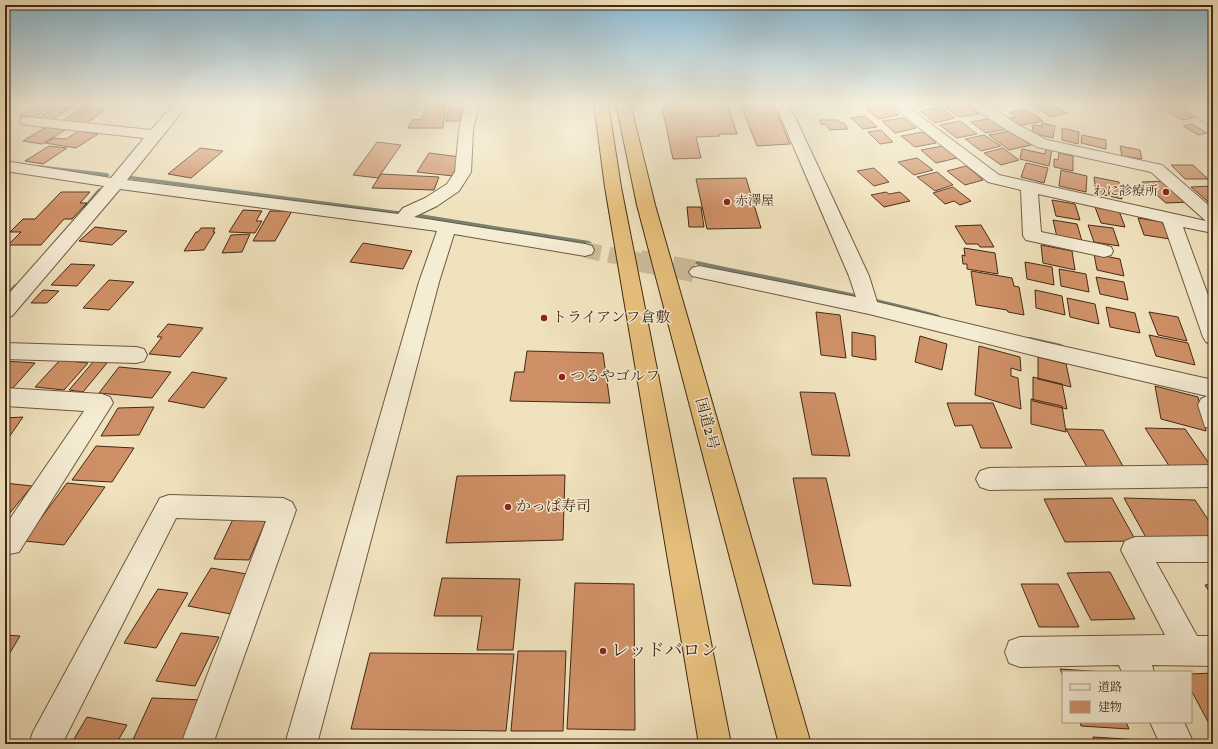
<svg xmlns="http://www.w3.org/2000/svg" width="1218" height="749" font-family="Vollkorn,'Noto Serif JP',serif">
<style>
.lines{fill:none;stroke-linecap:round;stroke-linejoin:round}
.stream{fill:#778273;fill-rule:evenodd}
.building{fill:#cf9067;stroke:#432915}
.minor-tunnel-far1{stroke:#cdbd9b;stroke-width:16;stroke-dasharray:16 8;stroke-linecap:butt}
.minor-tunnel{stroke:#cdbd9b;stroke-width:22;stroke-dasharray:22 11;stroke-linecap:butt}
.minor-casing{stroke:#6e573f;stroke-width:2}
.highway-casing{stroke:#432915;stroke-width:2}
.minor{fill:#f5ecd4;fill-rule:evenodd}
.highway{fill:#e8c17e;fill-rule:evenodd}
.poi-dot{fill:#8f2418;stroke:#f5ecd4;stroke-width:1.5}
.labels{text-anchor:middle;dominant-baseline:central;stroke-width:3;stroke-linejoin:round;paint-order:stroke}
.far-poi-label{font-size:13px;fill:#432915;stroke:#f5ecd4;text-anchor:end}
.poi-label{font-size:15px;fill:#432915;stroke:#f5ecd4;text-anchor:start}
.street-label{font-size:15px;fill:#432915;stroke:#f5ecd4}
.near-poi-label{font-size:18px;fill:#432915;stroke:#f5ecd4;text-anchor:start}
</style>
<rect width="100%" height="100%" fill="#f0e2bd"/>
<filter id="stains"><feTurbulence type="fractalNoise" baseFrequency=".005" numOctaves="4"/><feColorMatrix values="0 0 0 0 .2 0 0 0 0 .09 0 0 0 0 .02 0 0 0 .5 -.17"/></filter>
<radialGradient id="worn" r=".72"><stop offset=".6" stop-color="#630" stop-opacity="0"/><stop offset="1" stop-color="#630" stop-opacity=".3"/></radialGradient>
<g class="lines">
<path class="stream" d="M38,165L107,173L110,175L107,177L36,168L35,167Z
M131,176L420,214L589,241L592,243L589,245L420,218L129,179L128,178Z
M100,188L102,189V191L87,209H83V207L98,189Z
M697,261C778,278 860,293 939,315L940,317L937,319L847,297L695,264L694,263Z
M16,284L18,285L19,286L18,287L7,300H5V294L14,285Z
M1028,337H1030L1061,344L1064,346L1061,348L1030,341H1028L1027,339Z"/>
</g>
<path class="building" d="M41,103L54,105L33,118L19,116Z
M426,103H446L443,128H408L412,120L422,119Z
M450,103H464L459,121H446Z
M661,103H727L737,134H719L720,136L696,137L701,158L673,159Z
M746,103L774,105L790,144L757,146L741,106L745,105Z
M909,103H933L935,104L915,107Z
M965,103L979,114L959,117L945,107Z
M991,103H1013L1016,104L999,108Z
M1028,103H1048L1067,113L1052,117Z
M1151,103H1177L1201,116L1182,120Z
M59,105L72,107L50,121L37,119Z
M887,105L898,115L878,119L866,108Z
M84,107L105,110L84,125L62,121Z
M939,107L955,118L935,123L920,111Z
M1025,109L1043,121L1017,126L1006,119L1016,117L1009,112Z
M865,116L877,127L863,129L851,118Z
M903,118L916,128L895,133L882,121Z
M992,118L1007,129L986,133L971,122Z
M819,120H838L841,123H844L848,129L830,130L825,124L822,125Z
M960,121L977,134L957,138L940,125Z
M1042,123L1055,126L1053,138L1032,133L1033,125L1042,126Z
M1192,124L1207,133L1198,135L1183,126Z
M46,127L65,130L42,144L23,141Z
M1062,128L1079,132L1078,144L1062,140Z
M881,130L893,142L880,144L868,132Z
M79,131L98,134L76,148L45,143L54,138L66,139Z
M1010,131L1031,145L1009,150L989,135Z
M923,132L936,143L915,147L901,136Z
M984,135L1001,146L981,151L965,139Z
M1082,135L1106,140V149L1081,143Z
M377,142L401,145L378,178L353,175Z
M49,146L67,148L43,164L25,161Z
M943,146L957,158L936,163L921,150Z
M1120,146L1140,150L1142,159L1122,156Z
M200,148L223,151L191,178L168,174Z
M1003,148L1019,160L1001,165L984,153Z
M1046,148L1052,149L1049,166L1020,159L1022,149L1045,154Z
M429,153L460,157L453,176L417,172Z
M1059,153L1073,156V171L1054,167V159L1058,160Z
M917,158L933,170L914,175L898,162Z
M1026,163L1048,168L1044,183L1021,177Z
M1171,165H1193L1208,179H1185Z
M966,166L975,173L983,180L965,185L947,171Z
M874,168L889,182L874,186L857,171Z
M1061,170L1087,176L1086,192L1059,186Z
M937,172L953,185L935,191L917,177Z
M381,174L439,177L434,190L372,188Z
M1094,177L1119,182L1122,199L1096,193Z
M746,178L761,228L707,229L696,179Z
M1166,181L1190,202L1166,203L1142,182Z
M1213,186V206L1191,187Z
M953,187L971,201L960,205L954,201L945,204L933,193Z
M61,192H90L80,203H87L72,219H64L41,245H8L21,232H10L23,219H35Z
M886,192L889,194L900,192L910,201L884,207L871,195Z
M1052,200L1075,204L1080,220L1056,216Z
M687,207H701L704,227H689Z
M1095,207L1119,211L1125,227L1101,223Z
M243,210L262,211L256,221H262L255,233L229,232Z
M270,211H292L275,241H253Z
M1138,218L1162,222L1170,239L1144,235Z
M1053,220L1077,224L1082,241L1057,237Z
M981,225L994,247H980L978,244H966L955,226Z
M1088,225L1113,228L1119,246L1094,242Z
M95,227L127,231L112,245L79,241Z
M201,228H215L213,232H215L204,250L184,251L196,232H198Z
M250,234L242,252L222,253L231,235Z
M363,243L412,251L403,269L350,262Z
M1041,245L1072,251L1075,270L1043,263Z
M964,248L995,253L998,274L967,269V264H963L962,255L965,256Z
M1094,254L1120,259L1124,276L1097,270Z
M1025,262L1052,267L1054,285L1027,279Z
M71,264L95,265L77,286L51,285Z
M1059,269L1086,274L1089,292L1061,286Z
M971,271L1012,278L1014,286L1019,287L1024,315L1008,312L1007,310L976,305Z
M1096,277L1124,282L1128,300L1100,294Z
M109,280L134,282L109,310L83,308Z
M43,290L59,291L47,303H31Z
M1035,290L1062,296L1065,315L1036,308Z
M1067,298L1095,304L1099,324L1070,317Z
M1106,307L1135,313L1140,333L1110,327Z
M816,312L840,315L846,358L821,355Z
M1149,312L1178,317L1187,341L1158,335Z
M168,324L203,328L180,357L149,354L162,337H157Z
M852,332L875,336L876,360L852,356Z
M1149,335L1188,343L1195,365L1156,356Z
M920,336L947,344L942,370L915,362Z
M979,346L1020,357L1021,371L1011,368V376L1018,378L1021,409L975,395Z
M527,351L603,353L610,403L510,401L515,372H524Z
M1038,357L1066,364L1071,387L1038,379Z
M60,360L88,363L64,390L35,387Z
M5,361L35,363L13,388L5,387Z
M94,361L107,363L83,392L69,390Z
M119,367L171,372L152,398L99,393Z
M192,372L227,378L204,408L168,401Z
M1033,377L1062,384L1067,409L1033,401Z
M1155,386L1198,397L1206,431L1161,419Z
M800,392L835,393L850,456L812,455Z
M1031,399L1062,406L1066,432L1031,424Z
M947,403H993L1012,448H981L972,425L955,426Z
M154,407L139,435L101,436L118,408Z
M23,417L5,443V418Z
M1145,428L1185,429L1213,469H1171Z
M1066,429L1103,430L1125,470L1087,467Z
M96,446L134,448L112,482L72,480Z
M565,475L563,540L446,543L457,476Z
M793,478H826L851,586L813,584Z
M5,483L32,486L5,519Z
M67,483L105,487L64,545L24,541Z
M1112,498L1136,541L1065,542L1044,499Z
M1124,498L1195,500L1213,527V543L1148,541Z
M234,517L267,518L249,560L214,559Z
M211,568L253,575L231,614L188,606Z
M1110,572L1135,619L1091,620L1067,573Z
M442,578L520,579L513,650H477L482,616H434Z
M575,583L634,584L635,730L567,729Z
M1021,584H1058L1079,627H1039Z
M1213,584V597L1205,585Z
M158,589L188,593L156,648L124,643Z
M181,633L219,637L195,686L156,681Z
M5,635L20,636L5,661Z
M518,651H566L563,731H511Z
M370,653L514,654L506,731L351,729Z
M1060,669L1105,672H1063V676Z
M1213,673V731L1191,690V674Z
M152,698L204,700L187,744H131Z
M87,717L127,725L116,744H71Z
M1080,722H1126L1129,729L1081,726Z
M1093,737L1141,740L1143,744H1095Z
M572,742L631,744H572Z"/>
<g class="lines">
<path class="minor-tunnel-far1" d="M585,250L645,262"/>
<path class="minor-tunnel" d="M640,261L699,272"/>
<g class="minor-casing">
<path id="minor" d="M175,103H189L127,180L398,214L403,208L425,198L447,184L455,172L459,130L465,103H479L473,130L471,172L459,191L437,206L414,217L585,244L592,246L594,250L592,254L585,256L454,234L439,282L317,744H285L419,282L437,231L120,189L12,316L5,318V298L104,186L5,171V161L111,178L144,138L27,125L22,124L20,121L22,118L27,117L151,130Z
M772,103H786L794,115L869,276L877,302L1044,342L1213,380V429L1205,427L1198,405L1201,399L1207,396L1044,358L869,314L692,276L689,272L692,268L699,266L856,297L849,276L780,115Z
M888,103H903L999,175L1206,221L1151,172L1037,147L1005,129L971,106L969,103H985L1015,123L1047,140L1162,165L1213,209V233L1183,227L1213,309V345L1206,342L1203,337L1163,222L1038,194L1041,232L1104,245L1111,247L1113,251L1111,255L1104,257L1026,240L1023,236L1021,190L988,182Z
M1178,103H1194L1213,115V125L1208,124L1180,106Z
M5,343L136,347L144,349L147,355L144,361L136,363L5,359Z
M5,388L102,394L110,397L113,403L19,552L5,555V526L84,411L5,406Z
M1213,465V487L989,490L980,487L976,479L980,471L989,468Z
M169,495L283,498L292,502L296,510L213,744H181L266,521L176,518L62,744H29L33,732L160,498Z
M1213,536V562H1156L1197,636H1213V666L1152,665L1154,672H1122L1119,665L1020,667L1009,663L1005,652L1009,641L1020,637L1165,635L1121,550L1125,541L1135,537Z
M1150,722H1184L1194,744H1160Z"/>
</g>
<g class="highway-casing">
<path id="highway" d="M594,103H608L621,187L731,744H699L605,187Z
M616,103H630L655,205L811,744H779L637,205Z"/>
</g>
<use href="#minor" class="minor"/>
<use href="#highway" class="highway"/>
</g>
<linearGradient id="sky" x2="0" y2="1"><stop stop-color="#89b8d2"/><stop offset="0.5" stop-color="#f8f2e1"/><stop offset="1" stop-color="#f8f2e1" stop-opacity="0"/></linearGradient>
<rect width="1218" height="207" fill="url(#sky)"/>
<g class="poi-dot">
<circle cx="1166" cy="192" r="4"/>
<circle cx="727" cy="202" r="4"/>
<circle cx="544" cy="318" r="4"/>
<circle cx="562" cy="377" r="4"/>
<circle cx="508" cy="507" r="4"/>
<circle cx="603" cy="651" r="4"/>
</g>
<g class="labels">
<g class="far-poi-label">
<text x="1158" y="192">わに診療所</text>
<text x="735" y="202" text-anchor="start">赤澤屋</text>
</g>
<g class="poi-label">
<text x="552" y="318">トライアンフ倉敷</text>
<text x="570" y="377">つるやゴルフ</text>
<text x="516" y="507">かっぱ寿司</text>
</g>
<g class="street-label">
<text transform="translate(706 424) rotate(75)">国道2号</text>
</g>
<g class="near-poi-label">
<text x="611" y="651">レッドバロン</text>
</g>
</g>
<rect width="1218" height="749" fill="none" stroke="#f0e2bd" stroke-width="20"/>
<rect x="6" y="6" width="1206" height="737" fill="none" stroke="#432915" stroke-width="2"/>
<rect x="10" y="10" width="1198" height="729" fill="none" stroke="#432915"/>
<rect x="1062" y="671" width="130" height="52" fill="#f5ecd4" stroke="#ae9e88"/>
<rect x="1070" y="684" width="20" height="6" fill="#f5ecd4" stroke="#ae9e88"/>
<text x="1098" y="691" font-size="12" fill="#432915">道路</text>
<rect x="1070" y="701" width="20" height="12" fill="#cf9067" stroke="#ae9e88"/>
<text x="1098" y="711" font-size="12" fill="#432915">建物</text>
<rect width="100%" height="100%" filter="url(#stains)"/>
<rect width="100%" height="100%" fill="url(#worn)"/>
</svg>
